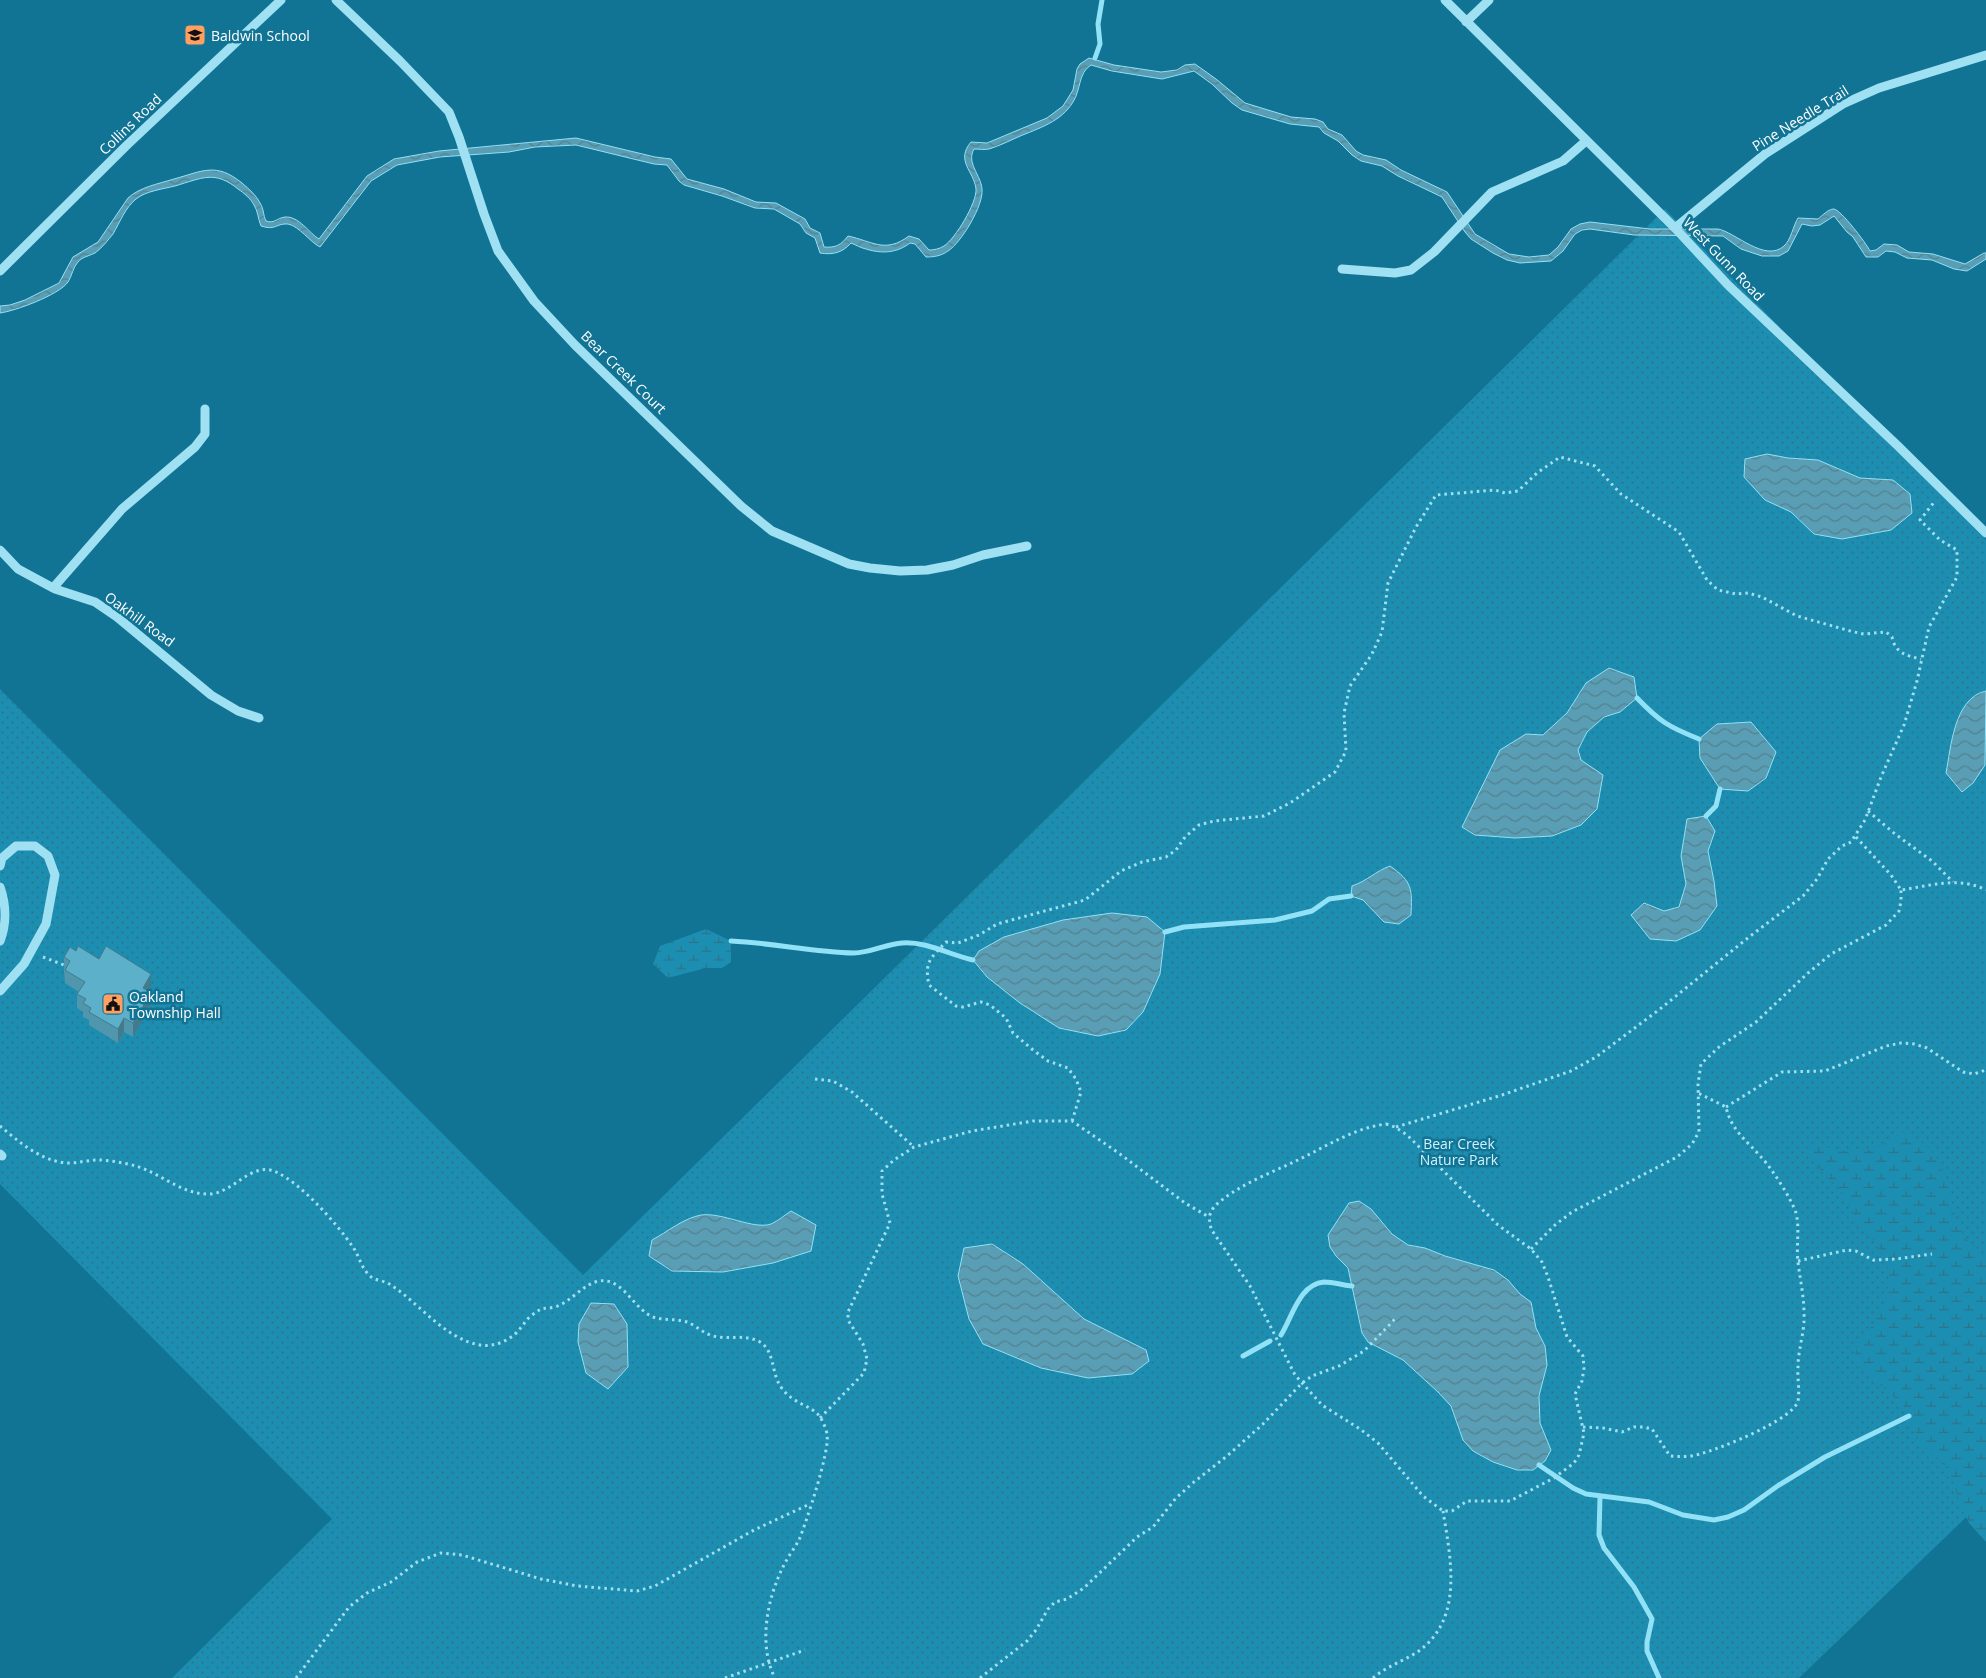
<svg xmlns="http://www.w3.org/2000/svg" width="1986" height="1678" font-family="'Open Sans',sans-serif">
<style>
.grass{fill:url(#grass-dots)}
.wetland{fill:url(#wetland-marsh)}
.water{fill:url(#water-waves);stroke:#91e1f7}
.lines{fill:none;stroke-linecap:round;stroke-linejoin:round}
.stream{stroke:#91e1f7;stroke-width:5}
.path{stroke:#9fe0f3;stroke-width:3;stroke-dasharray:2.5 4;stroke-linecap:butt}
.minor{stroke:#9fe0f3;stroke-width:9}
.wall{fill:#5097ad}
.shaded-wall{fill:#417b8d}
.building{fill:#5db0c9;stroke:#417b8d}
.labels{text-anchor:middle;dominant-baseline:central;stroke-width:5;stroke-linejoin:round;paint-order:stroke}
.poi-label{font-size:14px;fill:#fff;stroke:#117495;text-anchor:start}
.street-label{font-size:14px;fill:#fff;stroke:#117495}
.park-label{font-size:14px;fill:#cff3fe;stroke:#117495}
</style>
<defs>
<pattern id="grass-dots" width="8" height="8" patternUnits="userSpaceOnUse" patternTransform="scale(1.25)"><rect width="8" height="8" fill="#1c8eb1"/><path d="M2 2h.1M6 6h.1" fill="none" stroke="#2f7489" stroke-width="1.8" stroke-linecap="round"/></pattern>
<pattern id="wetland-marsh" width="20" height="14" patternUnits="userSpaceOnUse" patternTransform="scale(1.25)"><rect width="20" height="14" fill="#1c8eb1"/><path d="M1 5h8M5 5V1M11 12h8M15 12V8" fill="none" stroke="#2f7489"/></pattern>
<pattern id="water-waves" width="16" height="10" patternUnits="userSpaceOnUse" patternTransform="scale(1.25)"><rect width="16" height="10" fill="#599eb4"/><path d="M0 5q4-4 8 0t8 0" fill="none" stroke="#548190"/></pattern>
</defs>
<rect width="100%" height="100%" fill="#117495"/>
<path class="grass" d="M1665,209L1986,540V1498L1799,1678H172L332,1519L0,1184V689L583,1275Z"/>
<path class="wetland" d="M706,929L731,941V962L722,968H706L668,978L653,964L660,946Z
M1902,1132C1965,1157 1937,1211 1974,1248C1978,1251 1981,1255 1986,1257V1542L1969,1523L1962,1509L1949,1471L1940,1460L1920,1442L1903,1405L1857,1365L1855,1355L1858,1345L1868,1332L1886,1301L1889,1274L1885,1257L1853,1213L1841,1190L1815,1165L1810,1155L1812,1148C1822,1146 1829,1148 1839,1150C1867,1155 1880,1148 1902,1132Z"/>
<path class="water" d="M1089,58L1114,65L1161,72L1177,70L1185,65L1195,64L1216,79L1245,103L1291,117L1315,119L1323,122L1328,129L1342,135L1356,151L1363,155L1386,160L1401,170L1447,192L1475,234L1509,254L1529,257L1549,255L1558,247L1571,229L1580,224L1590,222L1650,229H1718C1735,232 1765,263 1784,246C1791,240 1793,226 1798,218L1818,219C1822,216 1828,209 1834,209C1841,210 1866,243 1870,251L1876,250L1884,244L1897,245L1909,252L1933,254L1965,264L1984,253H1986V259L1967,271L1954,269L1932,260L1907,258L1895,252L1886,251L1878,257H1866L1853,237L1847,232L1834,216L1820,225L1812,226L1802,224L1788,251L1779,256H1762L1741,249L1723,236L1634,235L1590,229L1582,230L1575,234L1563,251L1551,261L1520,263L1507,260L1493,253L1471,239L1465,232L1442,197L1398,176L1382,166L1361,161L1352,155L1338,141L1324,133L1319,127L1290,124L1242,110L1232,103L1212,84L1194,71L1162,79L1112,71L1091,65C1078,73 1081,90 1073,102C1061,122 1039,128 1018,137C1009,141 999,146 989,149C984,150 979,149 974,149C966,163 981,175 982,189C984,205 961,243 948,251C941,256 934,257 926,257L915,244L910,243C897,253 882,254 866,249C861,248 856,245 851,243C842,253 833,255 820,253L815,238L806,233L800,224L774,209L755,208L722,196L684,185L679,181L667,165L654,164L576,145L535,147L509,152L440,157L397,165L371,181L320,247C310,242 299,226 288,224C276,223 276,231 261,226C258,219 258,211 254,205C251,199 244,193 238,189C215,170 202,178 175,186C163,189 146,191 136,199C125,208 120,222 113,234C108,240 102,248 95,253C89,256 82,257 78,262C73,267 72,276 68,282C59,295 15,311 0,313V306L10,305L25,300L59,283L73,257L98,242L128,198C140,187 158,184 174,179C203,171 216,162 242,183C249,189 256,195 260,203C264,209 263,215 266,221C274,224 277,218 285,217C299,216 309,233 319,239L367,176L394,159L439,151L576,138L655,157L671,159L687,179L724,189L756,202L776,203L805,219L810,228L820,233L824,247C836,248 841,245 848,236C872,241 885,254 909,236L919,239L929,250C934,250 939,249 944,246C955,239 977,203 976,189C974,171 955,161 971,142L987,143L1047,118L1063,106L1073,90L1077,69L1080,64Z
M1767,454L1788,458L1818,460L1860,478L1893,480L1910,494L1912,513L1891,530L1842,539L1814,534L1791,512L1765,500L1744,477L1745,459Z
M1609,668L1634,677L1637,698L1620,712L1604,717L1587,732L1578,750L1581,760L1603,775L1597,809L1581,825L1552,836L1515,838L1475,835L1462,827L1500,750L1526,734L1543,735L1567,713L1586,683Z
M1986,691L1985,765L1973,783L1962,792L1946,773C1951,747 1954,698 1986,691Z
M1751,722L1776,752L1766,778L1748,791L1720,789L1700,758L1699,739L1717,724Z
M1706,816L1715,831L1708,851L1714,881L1717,906L1700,930L1676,941L1650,939L1631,915L1644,903L1664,911L1679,907L1686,884L1681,856L1687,819Z
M1390,866C1413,882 1412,889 1411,915L1399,924L1384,922L1363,900L1351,896L1352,886C1367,881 1376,871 1390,866Z
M1112,913L1147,917L1165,932L1160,974L1143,1012L1126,1030L1098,1036L1059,1028L1020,1003L987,977L973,960L979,951L1004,937L1063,920Z
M1359,1201L1371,1209L1392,1234L1408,1245L1425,1248L1445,1256L1494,1270L1508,1280L1520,1294L1531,1302L1536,1328L1545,1346L1547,1365L1539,1396L1540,1423L1551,1450L1545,1461L1533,1470H1517L1493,1462L1473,1451L1463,1440L1451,1406L1438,1392L1403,1360L1368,1342L1362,1333L1348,1268L1336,1256L1330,1247L1328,1235L1349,1203Z
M791,1211L816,1225L811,1251L773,1263L723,1272L672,1271L649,1256L652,1240C667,1232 684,1218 701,1215C722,1212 754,1230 771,1224C778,1221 785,1215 791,1211Z
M992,1244L1023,1264L1084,1319L1146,1350L1149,1361L1132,1374L1088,1378L1041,1368L983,1344L969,1319L958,1276L964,1248Z
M591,1303L614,1304L627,1324L628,1367L608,1389L586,1373L578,1342L579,1324Z"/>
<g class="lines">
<path class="stream" d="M1095,58L1100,44L1098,24L1102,0
M1637,698C1660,722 1669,727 1699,739
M1706,816L1716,806L1720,789
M1165,932L1184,927L1275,920L1312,911L1329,899L1351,896
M731,941C773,943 813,952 854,953C870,953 886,944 902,943C926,941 950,955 973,960
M1281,1335C1292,1318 1299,1284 1324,1282C1333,1282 1343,1285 1352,1286
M1243,1356L1270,1341
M1539,1465L1573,1488L1586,1494L1649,1502L1683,1515L1714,1520L1728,1517L1744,1510L1779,1485L1825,1457L1909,1416
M1600,1497L1599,1535L1604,1548L1634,1587L1652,1619L1647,1642V1651L1659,1678"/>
<path class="path" d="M1868,811L1895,834L1932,861L1953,882
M1856,837L1891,875L1901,890C1929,886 1959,876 1986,890
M43,957L64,965
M815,1079L833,1081L852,1092L914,1147
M1726,1107L1782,1072L1825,1071L1886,1046L1901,1043L1914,1044L1927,1048L1963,1072L1974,1074L1986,1070
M1072,1121L1081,1092L1076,1079L1068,1068L1048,1061L1033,1050L1013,1033L1006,1018L990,1005L981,1002L963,1007L956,1006L929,985C924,961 931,958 946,942L958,943L979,935L997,924L1085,900L1121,871L1142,862L1166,857L1176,850L1185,837L1199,825L1214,821L1264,816L1290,803L1335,772L1346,751L1344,713L1350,686L1372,654L1382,632L1388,583L1416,527L1436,495L1495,490L1505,493L1518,491L1537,473L1560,457L1595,466L1621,494L1679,532L1707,580L1718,590L1736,594L1748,593L1762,597L1797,616L1854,632L1864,634L1886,632L1892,637C1895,653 1907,656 1921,659
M1386,1124L1395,1127L1407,1135L1498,1225L1531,1249L1542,1262L1548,1277L1567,1337L1583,1356L1584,1368L1582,1381L1575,1394L1584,1433L1579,1455L1574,1463L1554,1478L1510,1501H1467L1452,1511H1443L1423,1496L1378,1443L1360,1429L1322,1405L1295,1375L1250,1286L1211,1229L1209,1217C1211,1212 1213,1207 1217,1204C1240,1184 1271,1173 1298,1160C1327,1146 1354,1128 1386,1124Z
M0,1126C17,1140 37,1158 60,1162C73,1165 85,1160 98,1160C109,1160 125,1163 136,1166C160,1173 180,1193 206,1194C232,1196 251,1160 276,1172C301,1183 337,1224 353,1247C359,1256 361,1267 369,1275C374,1281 384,1280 391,1285C420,1304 445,1339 480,1345C493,1347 506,1342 515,1334C522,1328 525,1320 532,1315C545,1305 543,1310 555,1307C571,1302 583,1284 599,1281C624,1277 634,1312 656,1318C666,1320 677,1319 687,1322C695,1325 702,1332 710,1335C726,1341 744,1333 760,1342C775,1351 771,1373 781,1387C792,1404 812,1405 820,1417C823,1421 827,1431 827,1435C830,1451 806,1523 799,1540C794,1549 787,1558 783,1567C767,1599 758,1645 775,1678
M1396,1127L1502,1095L1571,1071L1596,1057L1660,1009L1749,937L1803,896L1817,879L1828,859L1842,846L1851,842L1865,820L1881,777L1904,725L1917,681L1929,627L1957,577V550L1940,540L1920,520L1935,501
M1531,1249L1555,1225L1572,1212L1677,1157L1692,1144L1699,1132L1698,1084L1701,1064L1719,1047L1756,1022L1808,973L1831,954L1886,925L1899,911L1901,901V890
M1798,1261L1847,1250L1856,1251L1873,1260L1896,1259L1932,1254
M820,1418L864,1373L867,1359L863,1344L848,1320V1312L890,1223L882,1194V1171L894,1160L914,1147L972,1131L1033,1121H1072L1120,1154L1185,1203L1209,1217
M1583,1427L1603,1428L1622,1432L1634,1427H1643L1652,1429L1670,1456C1680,1457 1690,1457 1700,1454C1719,1449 1793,1420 1798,1401C1800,1390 1797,1377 1798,1367C1798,1349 1805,1332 1804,1314C1804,1296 1800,1279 1798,1262C1796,1245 1800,1229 1796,1213C1791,1198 1772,1169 1762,1158C1747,1141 1731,1130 1726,1107L1698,1093
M296,1678L349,1607L367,1593L391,1582L417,1562L441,1553L462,1555L541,1579L577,1586L637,1591L655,1586L754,1530L810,1504
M725,1678L805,1650
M980,1678L1027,1641L1036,1630L1048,1609L1055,1602L1067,1599L1084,1588L1137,1537L1153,1527L1176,1498L1194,1482L1227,1456L1263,1424L1302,1383L1312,1376L1339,1366L1364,1351L1396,1318
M1373,1678C1389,1664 1411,1659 1425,1646C1463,1612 1450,1555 1443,1511"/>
<path class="minor" d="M336,0L400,61L449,112L459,137L484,214L498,251L534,301L575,345L741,506L772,531L849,564L870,568L900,571L927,570L953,565L983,555L1027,546
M1445,0L1675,228L1728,285L1898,446L1986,533
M1466,22L1489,0
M1675,228L1765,154L1843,104L1879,88L1986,55
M1342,269L1395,273L1411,270L1434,252L1492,192L1563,161L1586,141
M0,271L126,146L281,0
M0,550L18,569L55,589L95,602L117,617L211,695L238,711L259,718
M53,588L122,509L195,447L205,434V409
M0,866L2,858L16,846H35L48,856L55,875L46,924L24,964L0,991
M0,887C6,904 7,924 0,941
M0,1154L2,1156"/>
</g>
<path class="wall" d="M76,951L99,959L151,987L149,991L151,1006L133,1037L124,1032L118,1043L89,1025V1020L83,1017V1012L77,1008V994L79,992L65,983L64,971V957Z"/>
<path class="shaded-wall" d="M151,974V987L143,1001V988Z
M151,993V1006L133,1037V1023Z
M124,1018V1032L118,1043V1029Z"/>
<path class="building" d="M78,946L99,959L106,946L151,974L143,988L151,993L133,1023L124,1018L118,1029L89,1012L91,1008L83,1003L86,999L77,994L85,982L65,970L70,961L64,957L70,947L76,951Z"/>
<defs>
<g id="school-square" transform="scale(1.125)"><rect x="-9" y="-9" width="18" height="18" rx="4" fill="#ff9f61" stroke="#117495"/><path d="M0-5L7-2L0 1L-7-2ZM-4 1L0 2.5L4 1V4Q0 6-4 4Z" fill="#111"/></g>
<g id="civic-square" transform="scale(1.125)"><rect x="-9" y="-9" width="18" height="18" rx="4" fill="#ff9f61" stroke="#117495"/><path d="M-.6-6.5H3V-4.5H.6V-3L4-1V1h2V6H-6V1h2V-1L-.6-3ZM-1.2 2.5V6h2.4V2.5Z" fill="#111"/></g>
</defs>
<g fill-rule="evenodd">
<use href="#school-square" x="195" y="35"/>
<use href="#civic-square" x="113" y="1004"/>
</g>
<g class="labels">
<g class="poi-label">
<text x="211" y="35">Baldwin School</text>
<text x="129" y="996">Oakland<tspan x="129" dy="16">Township Hall</tspan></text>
</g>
<g class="street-label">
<text transform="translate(1800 118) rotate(-32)">Pine Needle Trail</text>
<text transform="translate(130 124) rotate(-44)">Collins Road</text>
<text transform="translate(1724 259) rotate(46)">West Gunn Road</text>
<text transform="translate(624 372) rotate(44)">Bear Creek Court</text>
<text transform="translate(140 619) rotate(36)">Oakhill Road</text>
</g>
<g class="park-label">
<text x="1459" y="1143">Bear Creek<tspan x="1459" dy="16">Nature Park</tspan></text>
</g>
</g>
</svg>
